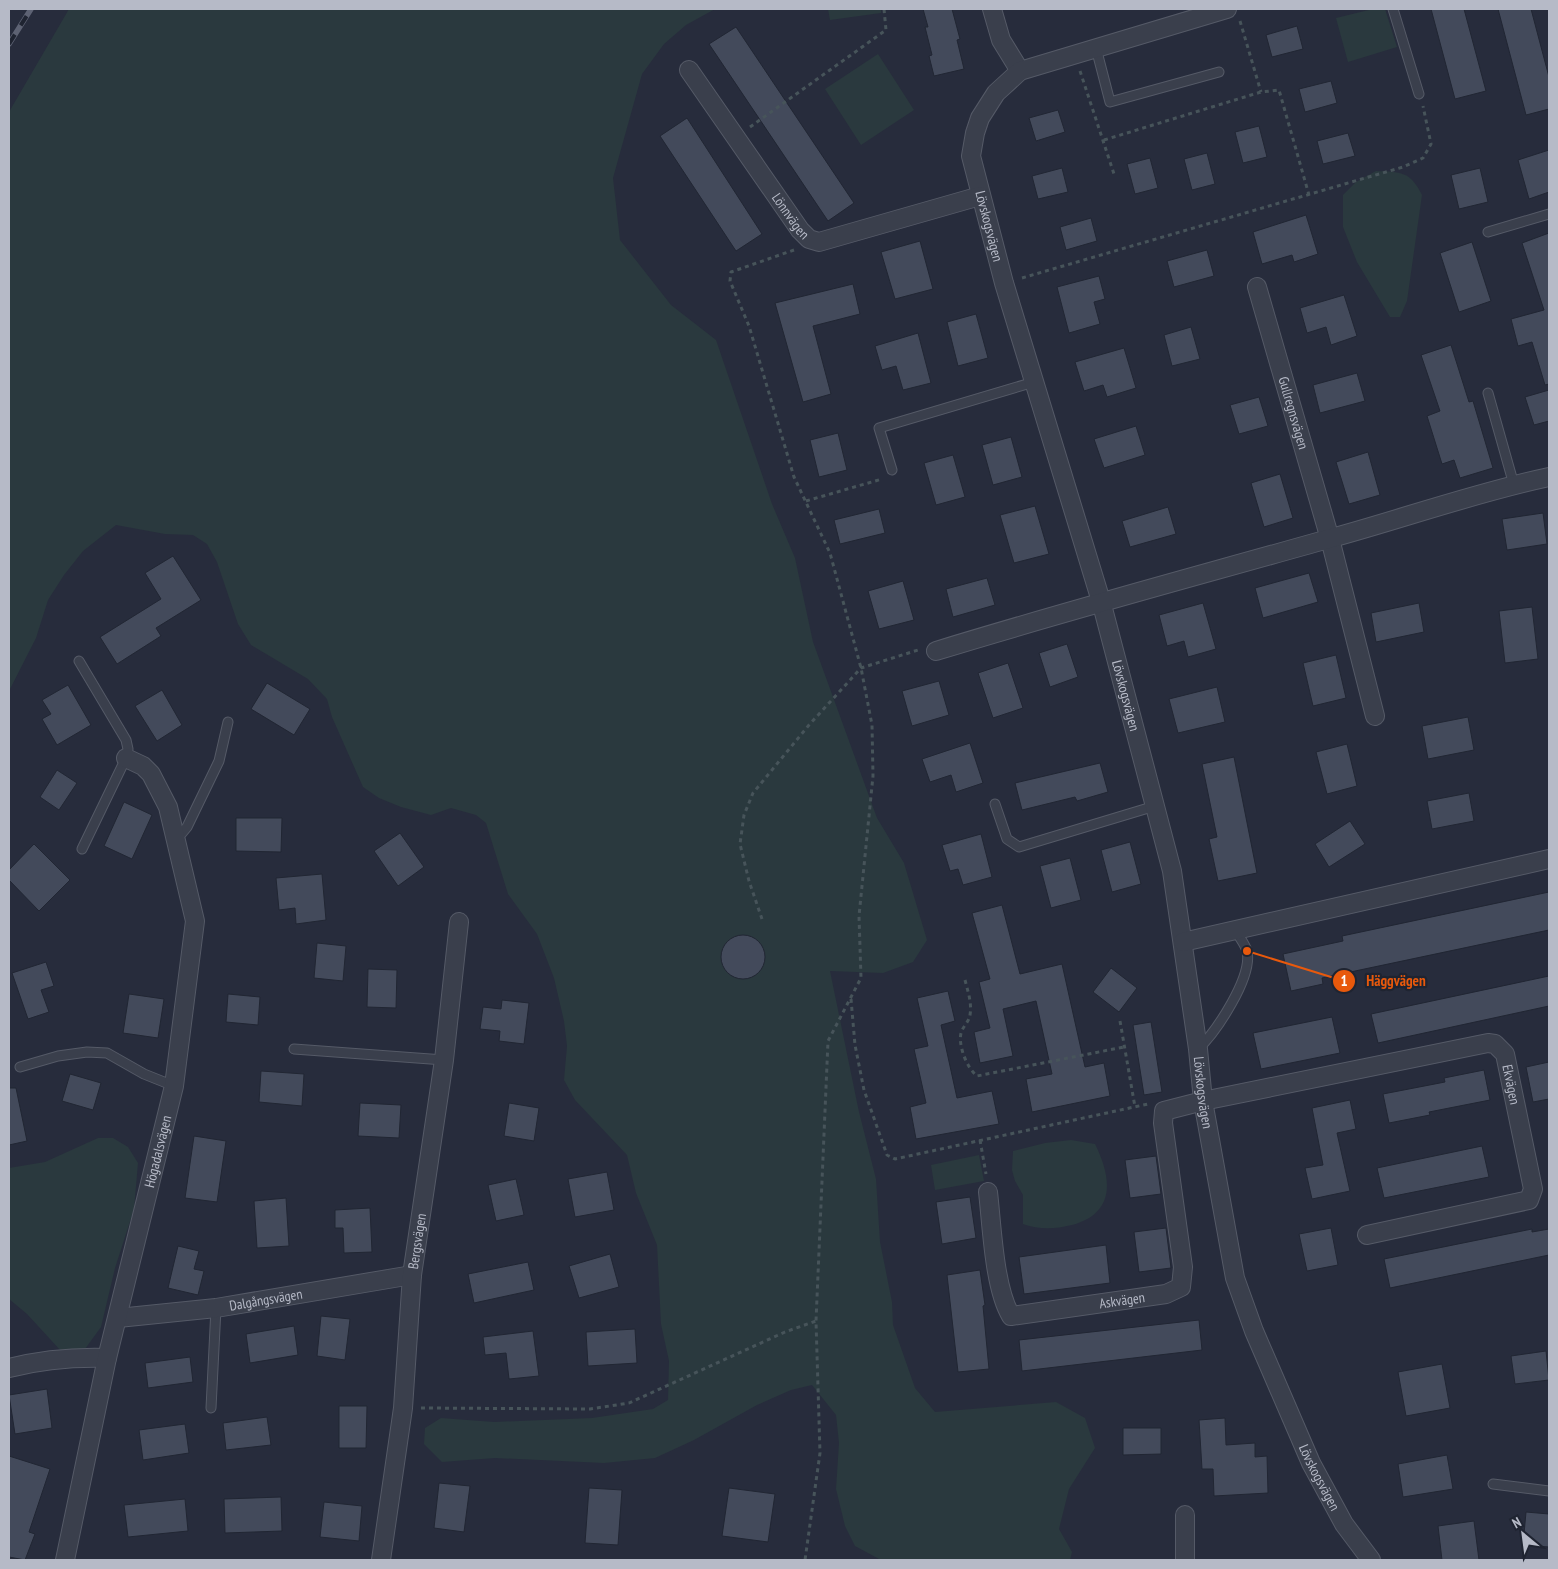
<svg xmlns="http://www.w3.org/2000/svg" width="1558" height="1569" font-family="'PT Sans Narrow',sans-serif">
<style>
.green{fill:#2a393e}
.building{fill:#434a5b;stroke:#212633}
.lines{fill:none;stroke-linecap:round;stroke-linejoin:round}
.service-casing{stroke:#555a67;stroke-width:11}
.minor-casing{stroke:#555a67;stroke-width:20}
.path{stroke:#47545a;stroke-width:3;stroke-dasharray:4 4;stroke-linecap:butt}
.service{stroke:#3a3f4c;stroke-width:9}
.minor{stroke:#3a3f4c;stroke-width:18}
.rail-casing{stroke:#5d6273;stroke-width:5.5}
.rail{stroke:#1f2431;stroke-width:4;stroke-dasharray:11;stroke-linecap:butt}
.labels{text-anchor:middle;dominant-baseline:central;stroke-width:4.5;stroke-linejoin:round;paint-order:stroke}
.street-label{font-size:14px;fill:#b6bac7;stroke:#1f2431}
.leader{fill:none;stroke:#e8590c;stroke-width:2}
.callout-dot{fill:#e8590c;stroke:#1f2431;stroke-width:2}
.mark-label{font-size:15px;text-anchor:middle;font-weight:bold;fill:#fff}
.callout-label{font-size:15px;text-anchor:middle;font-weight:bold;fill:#e8590c;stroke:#1f2431;stroke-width:4.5;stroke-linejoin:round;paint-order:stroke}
</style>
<rect width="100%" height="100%" fill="#272c3c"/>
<path class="green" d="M69,9H715L686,25L664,44L642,74L613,178L620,240L671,305L716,340L772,504L795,558L813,642L877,818L904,863L927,940L913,962L883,973L830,971L859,1112L876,1179L880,1242L892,1302L893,1325L915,1388L935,1412L1056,1402L1085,1418L1095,1448L1069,1489L1059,1529L1072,1552L1070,1560H881L855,1546L845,1526L836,1489L839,1443L836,1415L812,1385L791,1390L757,1405L694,1440L655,1458L604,1463L495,1458L442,1462L424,1444L425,1428L441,1418L494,1422L592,1418L653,1409L668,1400L669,1361L661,1324L657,1245L636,1193L627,1155L575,1100L564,1080L567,1046L564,1021L554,978L537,934L508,894L486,823L476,815L451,808L431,815L401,807L379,798L363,787L332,717L327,699L308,679L251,645L238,624L217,562L207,544L193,535L165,534L116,525L83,551L64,575L48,600L36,638L9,691V112Z
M828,9H881V13L830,20Z
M1373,9H1385L1397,47L1348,62L1336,18Z
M878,54L914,110L861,145L825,89Z
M1376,171C1401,172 1410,171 1422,195L1407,301L1400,317H1390L1357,262L1343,227V195L1356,182Z
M98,1138H113L128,1147L138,1163L134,1209L115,1268L101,1327L85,1349L61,1351L27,1314L9,1299V1168L45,1162Z
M1071,1140L1095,1144C1112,1178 1116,1213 1072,1225C1055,1229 1040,1230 1023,1224V1195L1015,1181L1012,1170L1013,1151L1045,1143Z
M979,1155L984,1181L935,1190L931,1165Z"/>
<path class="building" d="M923,9H952L960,39L957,40L964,69L934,76L929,56L932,55L925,27H928Z
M1431,9H1464L1486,91L1455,99Z
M1498,9H1531L1549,77V109L1526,115Z
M1297,26L1303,49L1272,57L1266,35Z
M736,27L854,203L828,221L709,44Z
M1331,81L1337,103L1305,112L1299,89Z
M1058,110L1065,132L1036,141L1029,118Z
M687,118L762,234L736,251L660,136Z
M1259,126L1267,157L1243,163L1235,132Z
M1348,133L1355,156L1323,164L1317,141Z
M1549,150V192L1529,199L1518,160Z
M1207,153L1215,184L1192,190L1184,159Z
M1150,158L1158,188L1135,194L1127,164Z
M1062,168L1068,192L1038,199L1032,176Z
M1480,168L1488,202L1459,209L1451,175Z
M1306,215L1318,254L1294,262L1292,255L1262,264L1253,232Z
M1091,218L1097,241L1066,250L1060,227Z
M1549,233V384L1545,385L1532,342L1518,346L1511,319L1544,310L1522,243Z
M920,241L933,289L895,299L881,252Z
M1472,242L1491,301L1459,312L1440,253Z
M1207,250L1214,276L1174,287L1167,261Z
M1099,276L1105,299L1094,302L1100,324L1069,333L1057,287Z
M853,284L860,314L813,326L831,394L803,402L775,303Z
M1344,295L1357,336L1331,345L1326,327L1307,333L1300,308Z
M976,314L988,358L958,366L947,322Z
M1191,327L1200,359L1172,366L1164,335Z
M918,333L931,383L903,390L896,366L882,370L875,346Z
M1451,345L1469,402L1473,401L1493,468L1460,478L1454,460L1442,464L1427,416L1440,411L1421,355Z
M1124,348L1136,388L1107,397L1103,385L1084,391L1075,362Z
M1357,373L1365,401L1320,413L1313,385Z
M1549,390V421L1534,425L1525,397Z
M1259,397L1268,426L1239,434L1230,405Z
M1136,426L1145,455L1104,468L1094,439Z
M838,433L847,470L819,477L810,440Z
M1011,437L1022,477L993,485L982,445Z
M1368,452L1380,495L1349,504L1336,462Z
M953,455L965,497L936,505L924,463Z
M1280,474L1293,518L1264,527L1251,483Z
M1035,506L1049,554L1014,563L1000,515Z
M1168,507L1176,534L1130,547L1122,521Z
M879,509L885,533L840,544L834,520Z
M1543,513L1547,544L1507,550L1502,519Z
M173,556L201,600L156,628L161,636L117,664L100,637L161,599L145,573Z
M1309,573L1318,602L1263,618L1255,588Z
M987,578L995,605L953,617L946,589Z
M903,581L914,620L879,629L868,591Z
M1203,603L1216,649L1188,657L1184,641L1167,646L1159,615Z
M1419,603L1424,632L1376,642L1371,613Z
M1532,607L1538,659L1505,663L1499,611Z
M1067,644L1078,677L1050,687L1039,653Z
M1336,655L1346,698L1313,706L1303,663Z
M1008,663L1023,708L993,718L978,673Z
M939,681L949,715L912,726L902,691Z
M267,683L310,709L294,735L251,709Z
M68,685L91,725L57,745L42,719L51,714L42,700Z
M1217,687L1225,722L1178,733L1169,699Z
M162,690L182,725L157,741L135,706Z
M1468,717L1474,750L1428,759L1422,726Z
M970,743L983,783L956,792L951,775L930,782L922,759Z
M1347,744L1357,786L1327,794L1316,752Z
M1234,757L1257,873L1218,881L1209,839L1217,837L1202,764Z
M1100,763L1108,792L1077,801L1075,797L1022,810L1015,783Z
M57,770L77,783L59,810L40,797Z
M1469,793L1474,821L1432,829L1427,801Z
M124,802L152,815L132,859L104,846Z
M236,818H282L281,852L236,851Z
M1350,821L1365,844L1329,867L1315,844Z
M400,833L424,867L398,886L374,851Z
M981,834L992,877L963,885L958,869L950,871L942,845Z
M1130,842L1141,884L1112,892L1101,850Z
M34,844L70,880L39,911L9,880V870Z
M1070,858L1081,900L1051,908L1040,866Z
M322,874L326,920L296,924L295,908L279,910L276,878Z
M1549,892V930L1322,978L1323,984L1291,991L1283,954L1343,941L1342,936Z
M1002,905L1020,974L1062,964L1085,1067L1104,1063L1110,1096L1032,1112L1026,1079L1052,1074L1036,1001L1003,1009L1013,1056L980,1063L974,1032L990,1028L979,982L990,979L972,913Z
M721 957a22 22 0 1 1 44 0a22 22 0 1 1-44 0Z
M317,943L346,946L343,981L314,978Z
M46,962L54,986L41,990L49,1012L28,1019L12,973Z
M1111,968L1137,988L1119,1012L1093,992Z
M368,969L397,970L396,1008L367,1007Z
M1549,976V1006L1378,1043L1371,1014Z
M948,991L955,1021L941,1025L957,1098L992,1091L999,1124L916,1139L910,1107L926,1103L914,1049L928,1046L917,998Z
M129,994L164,999L158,1038L123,1033Z
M228,994L260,997L258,1025L226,1022Z
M502,1000L529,1003L524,1044L499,1041L500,1031L480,1029L483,1007L501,1009Z
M1332,1017L1340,1053L1261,1069L1253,1033Z
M1151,1022L1162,1092L1144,1095L1133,1025Z
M1549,1062V1099L1533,1102L1526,1067Z
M1484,1070L1490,1100L1429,1112L1430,1115L1389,1123L1383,1094L1445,1082L1444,1078Z
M261,1071L304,1074L302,1106L259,1102Z
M70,1074L101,1083L93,1110L62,1101Z
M9,1088H16L27,1141L9,1145Z
M1350,1100L1356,1129L1337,1133L1350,1191L1312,1199L1305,1168L1323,1165L1312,1108Z
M360,1103L401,1105L399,1138L358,1136Z
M509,1103L539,1108L534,1141L504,1136Z
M194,1136L226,1141L217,1202L185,1198Z
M1482,1146L1489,1177L1384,1198L1377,1168Z
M1156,1156L1161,1194L1130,1198L1125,1160Z
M607,1172L614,1210L575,1217L568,1179Z
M516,1179L524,1215L496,1221L488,1185Z
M970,1197L976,1238L942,1244L936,1202Z
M286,1198L289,1246L257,1248L254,1201Z
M370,1208L372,1252L344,1253L343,1228H335V1210Z
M1166,1228L1171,1268L1139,1272L1134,1232Z
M1331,1228L1338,1265L1307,1271L1299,1234Z
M1532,1229V1232L1549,1229V1255L1390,1288L1384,1259Z
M1106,1245L1110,1283L1024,1294L1019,1257Z
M178,1246L199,1251L194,1269L204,1271L198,1295L168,1288Z
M610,1254L619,1287L579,1298L569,1266Z
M528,1262L534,1290L474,1303L468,1274Z
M980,1270L985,1305L983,1306L989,1369L958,1372L947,1275Z
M321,1316L350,1319L345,1360L317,1356Z
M1199,1320L1202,1350L1022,1371L1019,1340Z
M294,1326L298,1355L250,1363L246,1334Z
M635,1329L637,1363L588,1366L586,1332Z
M533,1331L539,1376L509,1379L506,1353L485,1355L483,1337Z
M1546,1351L1549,1380L1515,1384L1511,1356Z
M190,1357L193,1382L148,1388L145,1363Z
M1442,1364L1450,1408L1406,1416L1398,1372Z
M47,1389L52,1428L15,1434L9,1395Z
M339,1406H367L366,1448H339Z
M267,1417L271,1445L226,1450L223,1423Z
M1225,1418L1226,1445L1255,1443V1457L1267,1456L1268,1493L1214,1496L1213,1469H1202L1199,1420Z
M185,1424L189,1453L143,1460L139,1430Z
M1123,1428H1161V1454L1123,1455Z
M1447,1455L1453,1489L1403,1497L1398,1464Z
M9,1456L50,1469L29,1532L35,1534L25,1560L9,1557Z
M439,1483L470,1486L464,1532L434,1528Z
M589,1488L622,1490L618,1545L585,1543Z
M729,1488L775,1494L768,1542L722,1536Z
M281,1497L282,1531L225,1533L224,1499Z
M185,1499L188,1531L128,1537L124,1505Z
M324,1502L362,1506L359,1541L320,1537Z
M1526,1512L1549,1514V1547L1523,1545Z
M1474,1521L1479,1560H1442L1438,1526Z"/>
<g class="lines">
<g class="service-casing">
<path id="service" d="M1393,9L1419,94
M1096,48L1110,102L1219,72
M1488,232L1549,214
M1488,393L1514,485
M892,470L879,428L1034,382
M79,661L126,740L128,749L126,758L82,849
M995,804L1007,839L1019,847L1155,806
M176,836L182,833L187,827L219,761L228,722
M294,1049L444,1060
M1198,1049C1216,1032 1253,977 1247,951C1245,944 1239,937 1236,931
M20,1067L58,1056L87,1052L107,1053L144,1074L174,1086
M211,1408L216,1308
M1493,1484L1549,1491"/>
</g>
<g class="minor-casing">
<g id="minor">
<path d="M992,9L1001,40L1020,71"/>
<path id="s1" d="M1227,9L1020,71L996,93L980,118L975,133L971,156L1004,283L1101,601L1172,871L1198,1049L1203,1101L1235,1278L1254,1331L1311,1463L1344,1524L1371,1560"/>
<path id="s2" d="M689,70L800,230L809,239L819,242L980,196"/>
<path id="s3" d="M1257,287L1330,539L1375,716"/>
<path d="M936,651C1066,611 1197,576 1328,539C1402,519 1474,493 1549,477"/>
<path d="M1183,942L1549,859"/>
<path id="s4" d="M988,1192C992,1226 994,1288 1011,1316L1166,1294L1181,1287L1183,1267L1163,1123L1164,1111L1203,1101L1488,1043L1495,1044L1505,1054L1533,1189L1529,1200L1367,1235"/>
<path id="s5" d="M118,1318L216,1308L412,1275"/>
<path d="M9,1368C41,1360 74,1357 107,1358"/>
<path id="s6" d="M65,1560L107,1358L174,1086L195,921L168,807L151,774L143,766L126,758"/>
<path id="s7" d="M381,1560L403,1408L412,1275L444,1060L459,922"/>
<path d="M1185,1560V1515"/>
</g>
</g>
<path class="path" d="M1240,21L1261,92
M1080,71L1115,177
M750,127L886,30L884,9
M1104,140L1261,92L1279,90L1309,195
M794,250L731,272L730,281L749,326L794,477L830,553L861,668L872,725L873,776L859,916L861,978L828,1041L816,1321L820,1453L805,1560
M1022,278L1403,167L1423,158L1431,144L1423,106
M806,501L882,479
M762,919L749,881L740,844L744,815L753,793L809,725L861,668L918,650
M965,980C968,992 972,1003 970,1015C969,1022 963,1026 961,1033C958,1046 967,1068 977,1076L1124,1047
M851,999L855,1045L864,1090L887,1155L895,1159L1148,1104
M1120,1021L1135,1107
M980,1140L986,1174
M421,1408L590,1409L629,1403L785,1332L816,1321"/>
<use href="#service" class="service"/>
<use href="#minor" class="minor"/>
<g class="rail-casing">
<path id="rail" d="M9,44L31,9"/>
</g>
<use href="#rail" class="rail"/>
</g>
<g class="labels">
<g class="street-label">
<text stroke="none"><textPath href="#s2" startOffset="178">Lönnvägen</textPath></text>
<text stroke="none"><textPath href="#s1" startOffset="390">Lövskogsvägen</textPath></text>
<text stroke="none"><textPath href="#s3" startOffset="131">Gullregnsvägen</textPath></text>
<text stroke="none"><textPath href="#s1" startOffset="879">Lövskogsvägen</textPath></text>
<text stroke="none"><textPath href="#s4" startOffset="861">Ekvägen</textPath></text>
<text stroke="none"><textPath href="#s1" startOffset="1284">Lövskogsvägen</textPath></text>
<text stroke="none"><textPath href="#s6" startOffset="419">Högadalsvägen</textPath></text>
<text stroke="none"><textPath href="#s7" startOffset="321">Bergsvägen</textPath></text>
<text stroke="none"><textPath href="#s5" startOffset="149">Dalgångsvägen</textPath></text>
<text stroke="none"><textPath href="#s4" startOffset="239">Askvägen</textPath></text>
<text stroke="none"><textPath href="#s1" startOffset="1689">Lövskogsvägen</textPath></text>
</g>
</g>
<path class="leader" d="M1247 951L1344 981"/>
<g class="callout-dot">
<circle cx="1247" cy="951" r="5"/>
<circle cx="1344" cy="981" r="12"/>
</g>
<g class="mark-label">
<text x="1344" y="986">1</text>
</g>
<g class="callout-label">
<text x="1396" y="986">Häggvägen</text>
</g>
<rect width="1558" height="1569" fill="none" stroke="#b6bac7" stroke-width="20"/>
<g transform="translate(1523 1534) rotate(331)" stroke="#1f2431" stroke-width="4" paint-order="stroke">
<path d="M0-4L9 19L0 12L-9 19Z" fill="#b6bac7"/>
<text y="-8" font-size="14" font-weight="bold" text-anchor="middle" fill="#b6bac7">N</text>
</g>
</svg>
